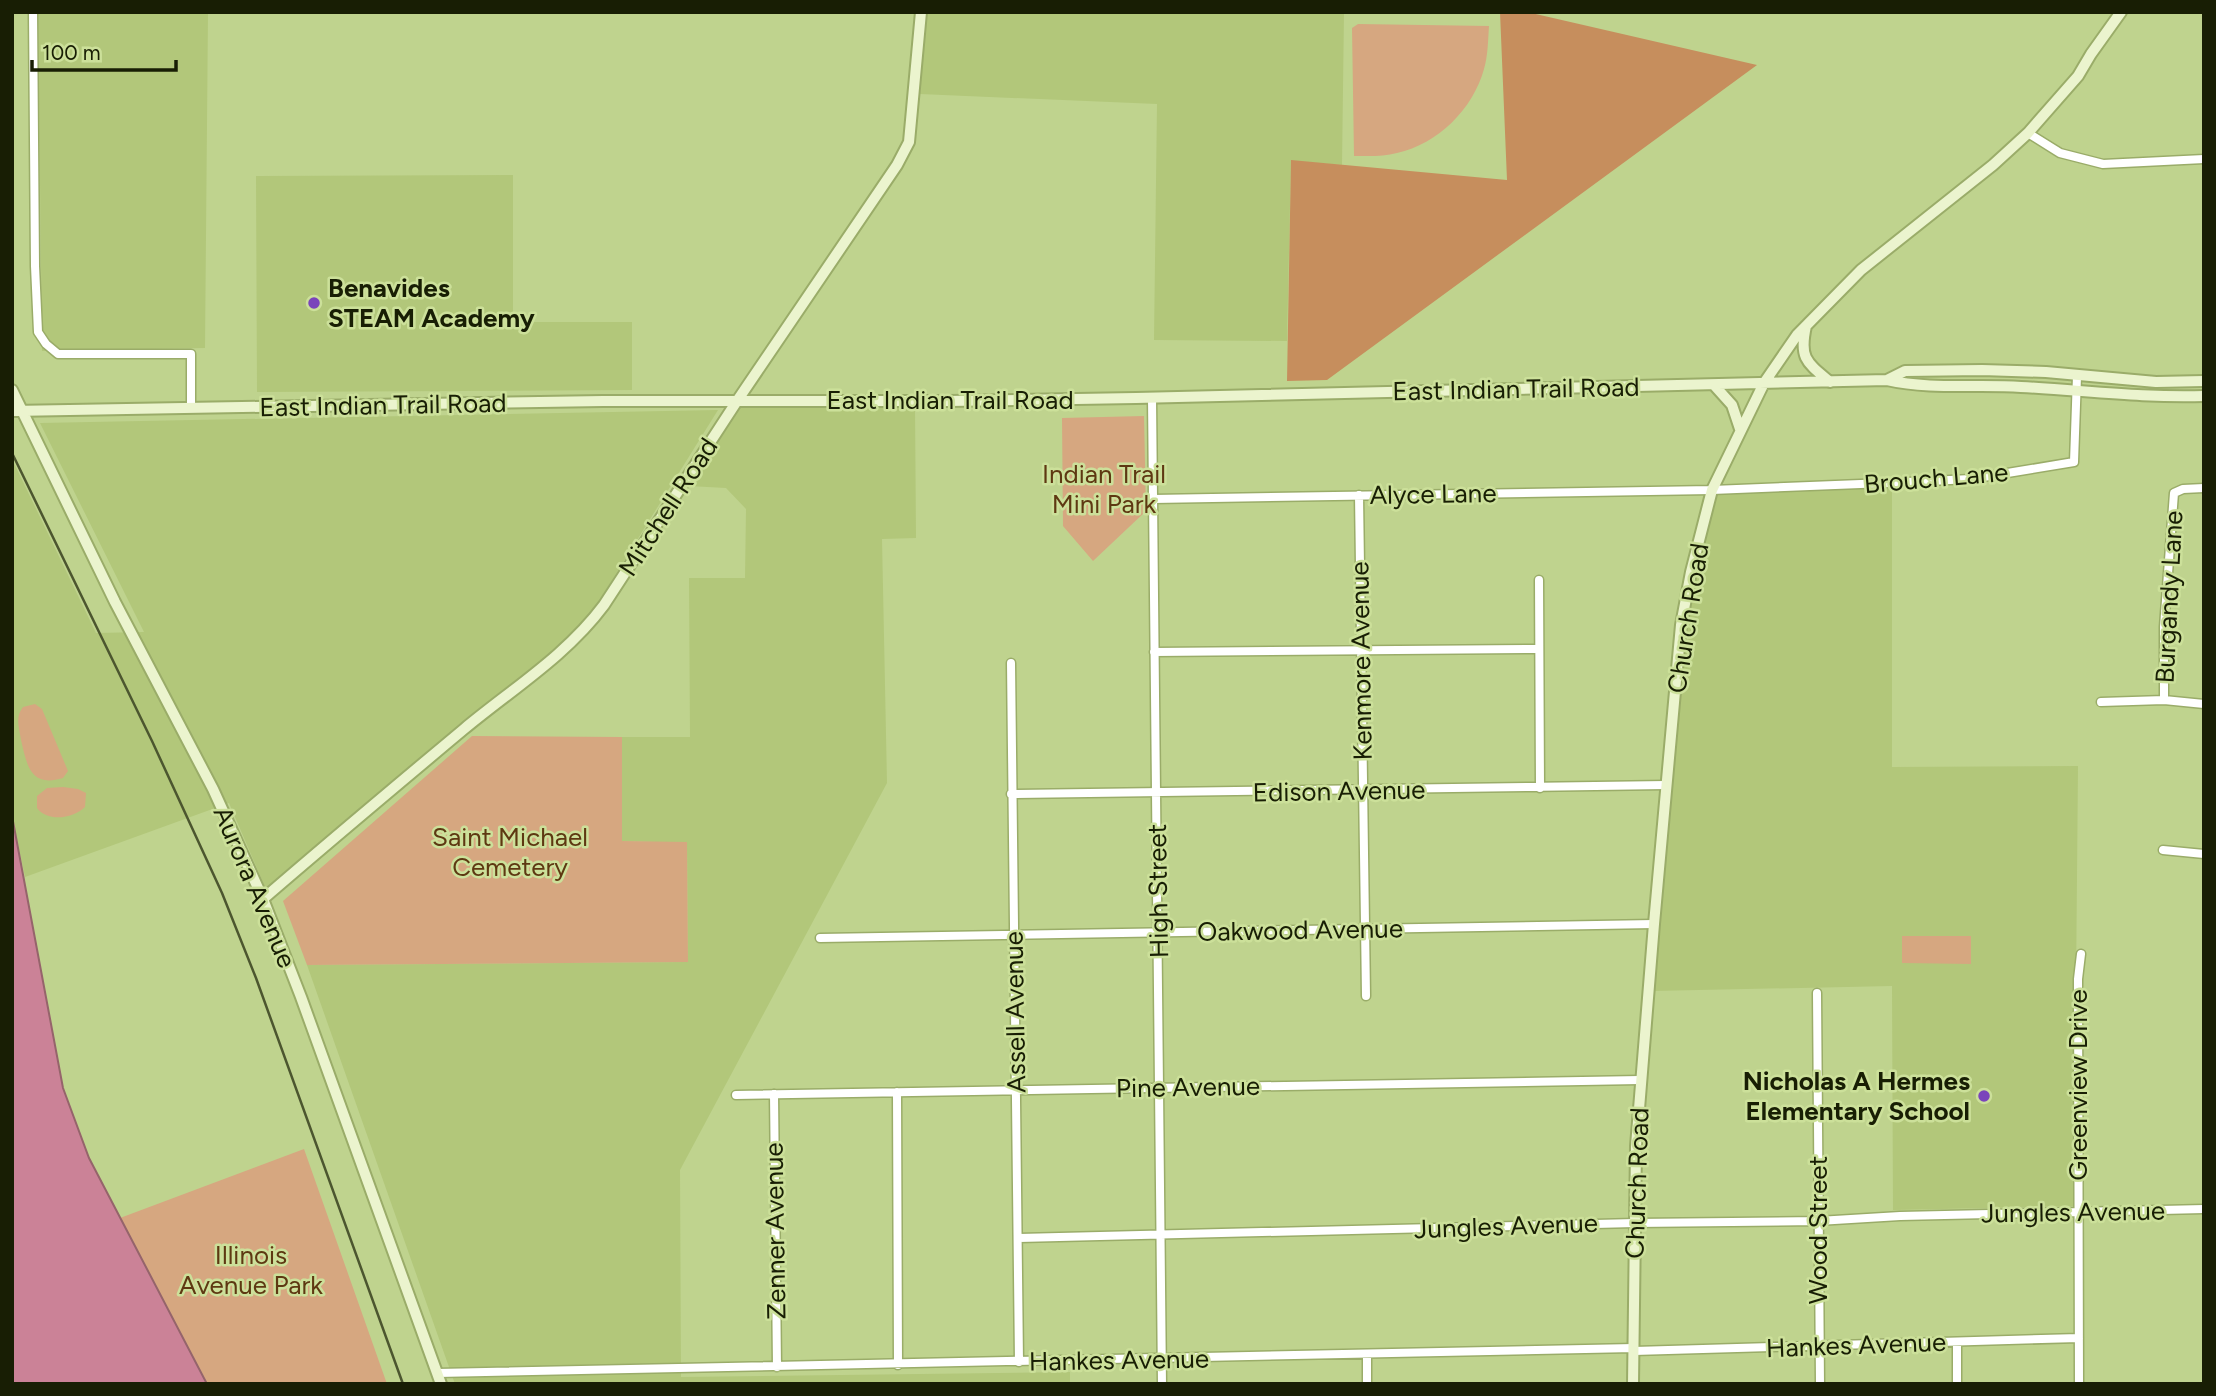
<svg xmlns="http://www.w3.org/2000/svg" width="2216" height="1396" font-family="Figtree,sans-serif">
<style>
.built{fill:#b2c77a}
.green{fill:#d6a780}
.forest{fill:#c68e5d}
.water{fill:#cb8297;stroke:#95646b;stroke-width:2}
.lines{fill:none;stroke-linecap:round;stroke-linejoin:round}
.street-casing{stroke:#9aac69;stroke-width:11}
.secondary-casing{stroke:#9aac69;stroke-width:14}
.street{stroke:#fff;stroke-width:8}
.secondary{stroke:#ebf4ce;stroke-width:10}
.rail{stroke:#4c562f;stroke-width:2.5}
.poi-dot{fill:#7a44bb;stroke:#cce09a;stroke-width:2.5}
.labels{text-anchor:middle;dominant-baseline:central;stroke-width:5;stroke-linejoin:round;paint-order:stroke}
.poi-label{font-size:26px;font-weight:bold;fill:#181e04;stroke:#cce09a;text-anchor:start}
.street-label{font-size:26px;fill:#181e04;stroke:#cce09a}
.park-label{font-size:26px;fill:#5e3812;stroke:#cce09a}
</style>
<rect width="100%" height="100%" fill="#bfd38e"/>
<path class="built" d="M38,12H208L205,348L42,351Z
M926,12H1344L1342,165L1291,161L1287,341L1154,340L1157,104L920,94Z
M513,175V322H632V390L257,392L256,176Z
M915,406L916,538L882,539L887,783L680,1170L681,1377L1070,1372V1384H455L307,965L688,962L687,843L622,841V737H690L689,578H745L746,509L726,488L689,486L740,407Z
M718,410L591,614L531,673L268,894L229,803L25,877L12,816V459L96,633L144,632L40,423Z
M1892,488V767L2078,766L2074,1206L1893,1210L1892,986L1652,991L1685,625L1715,493Z"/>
<path class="green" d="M1358,24L1489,26C1488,40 1488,56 1484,69C1473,109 1438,144 1397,153C1383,157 1368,156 1354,156L1352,28Z
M1144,416L1146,511L1093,561L1063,526L1062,418Z
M35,704L42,709L68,771L63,778C30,788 27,765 21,740C19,727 15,717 23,707Z
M472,736L622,737V841L687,842L688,962L307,965L283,901Z
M63,787L78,789L86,793L85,807C73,819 47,822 37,808V796L47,788Z
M1902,936H1971V964L1902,963Z
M304,1149L387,1384H207L120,1218Z"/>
<path class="forest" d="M1500,12H1527L1757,65L1327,380L1287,381L1291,160L1507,180Z"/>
<path class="water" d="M12,816L63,1088L89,1158L207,1384H12Z"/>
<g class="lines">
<g class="street-casing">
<path id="street" d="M33,12L35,266L38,332L46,344L58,354H191V408
M2028,133L2060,153L2103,164L2204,159
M1152,398L1162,1384
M1359,495L1366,996
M1153,499L1712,490L1886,483L1971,479L2074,462L2077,376
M1539,580L1540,788
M1154,652L1539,649
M1011,663L1019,1362
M2164,700V627L2174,493L2183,489L2204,488
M2101,702L2164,700L2204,704
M1011,794L1666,785
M2163,850L2204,854
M820,938L1654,924
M1817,993L1820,1384
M897,1092L898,1365
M774,1094L777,1367
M736,1095L1640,1080
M1019,1238L1635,1223L1818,1221L1900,1216L2204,1209
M1957,1342V1384
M1634,1351L2079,1338
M1367,1354V1384
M437,1373L1634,1348
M2079,1384L2078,979L2081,954"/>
</g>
<g class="secondary-casing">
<path id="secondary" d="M1806,326C1799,358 1806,362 1830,382
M1887,380L1905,371L1982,370L2046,372L2156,382L2204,381
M1714,385L1732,405L1740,429
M12,390L115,602L213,789L263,899L301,997L441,1384
M12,411L603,401H948L1136,398L1887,380C1931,390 1976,384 2021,387C2082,390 2142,398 2204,396
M263,899C329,842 397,785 464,729C512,689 566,656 604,605L737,401L897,165L909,142L921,12
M1633,1384L1636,1146L1654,924L1681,625L1691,572L1712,490L1764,383L1797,335L1861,270L1993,165L2028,133L2078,76L2091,54L2121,12"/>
</g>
<use href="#street" class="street"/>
<use href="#secondary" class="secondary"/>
<path class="rail" d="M12,453L152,741L222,893L256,978L403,1384"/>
</g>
<g class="poi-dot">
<circle cx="314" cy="303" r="7"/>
<circle cx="1984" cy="1096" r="7"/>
</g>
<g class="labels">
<g class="poi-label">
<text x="328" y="288">Benavides<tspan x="328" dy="30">STEAM Academy</tspan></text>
<text x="1970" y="1081" text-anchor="end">Nicholas A Hermes<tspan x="1970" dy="30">Elementary School</tspan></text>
</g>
<g class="street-label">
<text transform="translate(1516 389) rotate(-1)">East Indian Trail Road</text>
<text x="950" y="400">East Indian Trail Road</text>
<text transform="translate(383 405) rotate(-1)">East Indian Trail Road</text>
<text transform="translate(1936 478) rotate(-5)">Brouch Lane</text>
<text transform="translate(1433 494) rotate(-1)">Alyce Lane</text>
<text transform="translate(668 507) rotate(-57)">Mitchell Road</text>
<text transform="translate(2169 597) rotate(-87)">Burgandy Lane</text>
<text transform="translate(1688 618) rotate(-81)">Church Road</text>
<text transform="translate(1361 661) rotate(-91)">Kenmore Avenue</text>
<text transform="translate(1339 791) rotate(-1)">Edison Avenue</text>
<text transform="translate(255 887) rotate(67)">Aurora Avenue</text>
<text transform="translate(1158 891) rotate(-91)">High Street</text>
<text transform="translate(1300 930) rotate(-1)">Oakwood Avenue</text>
<text transform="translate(1015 1012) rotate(-91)">Assell Avenue</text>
<text transform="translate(2078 1085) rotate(-90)">Greenview Drive</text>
<text transform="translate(1188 1087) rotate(-1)">Pine Avenue</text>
<text transform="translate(1637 1183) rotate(-88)">Church Road</text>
<text transform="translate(2073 1212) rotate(-1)">Jungles Avenue</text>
<text transform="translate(1506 1226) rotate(-2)">Jungles Avenue</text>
<text transform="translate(1818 1230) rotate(-90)">Wood Street</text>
<text transform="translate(775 1231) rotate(-91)">Zenner Avenue</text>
<text transform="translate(1856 1345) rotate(-2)">Hankes Avenue</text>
<text transform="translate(1119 1360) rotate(-1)">Hankes Avenue</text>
</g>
<g class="park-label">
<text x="1104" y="474">Indian Trail<tspan x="1104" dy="30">Mini Park</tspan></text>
<text x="510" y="837">Saint Michael<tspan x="510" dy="30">Cemetery</tspan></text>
<text x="251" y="1255">Illinois<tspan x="251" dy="30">Avenue Park</tspan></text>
</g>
</g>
<rect width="2216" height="1396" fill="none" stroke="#181e04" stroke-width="28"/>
<path d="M32 60v10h144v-10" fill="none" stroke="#181e04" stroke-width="3.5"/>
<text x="42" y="60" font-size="21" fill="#181e04" stroke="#cce09a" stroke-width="5" paint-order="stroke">100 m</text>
</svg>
